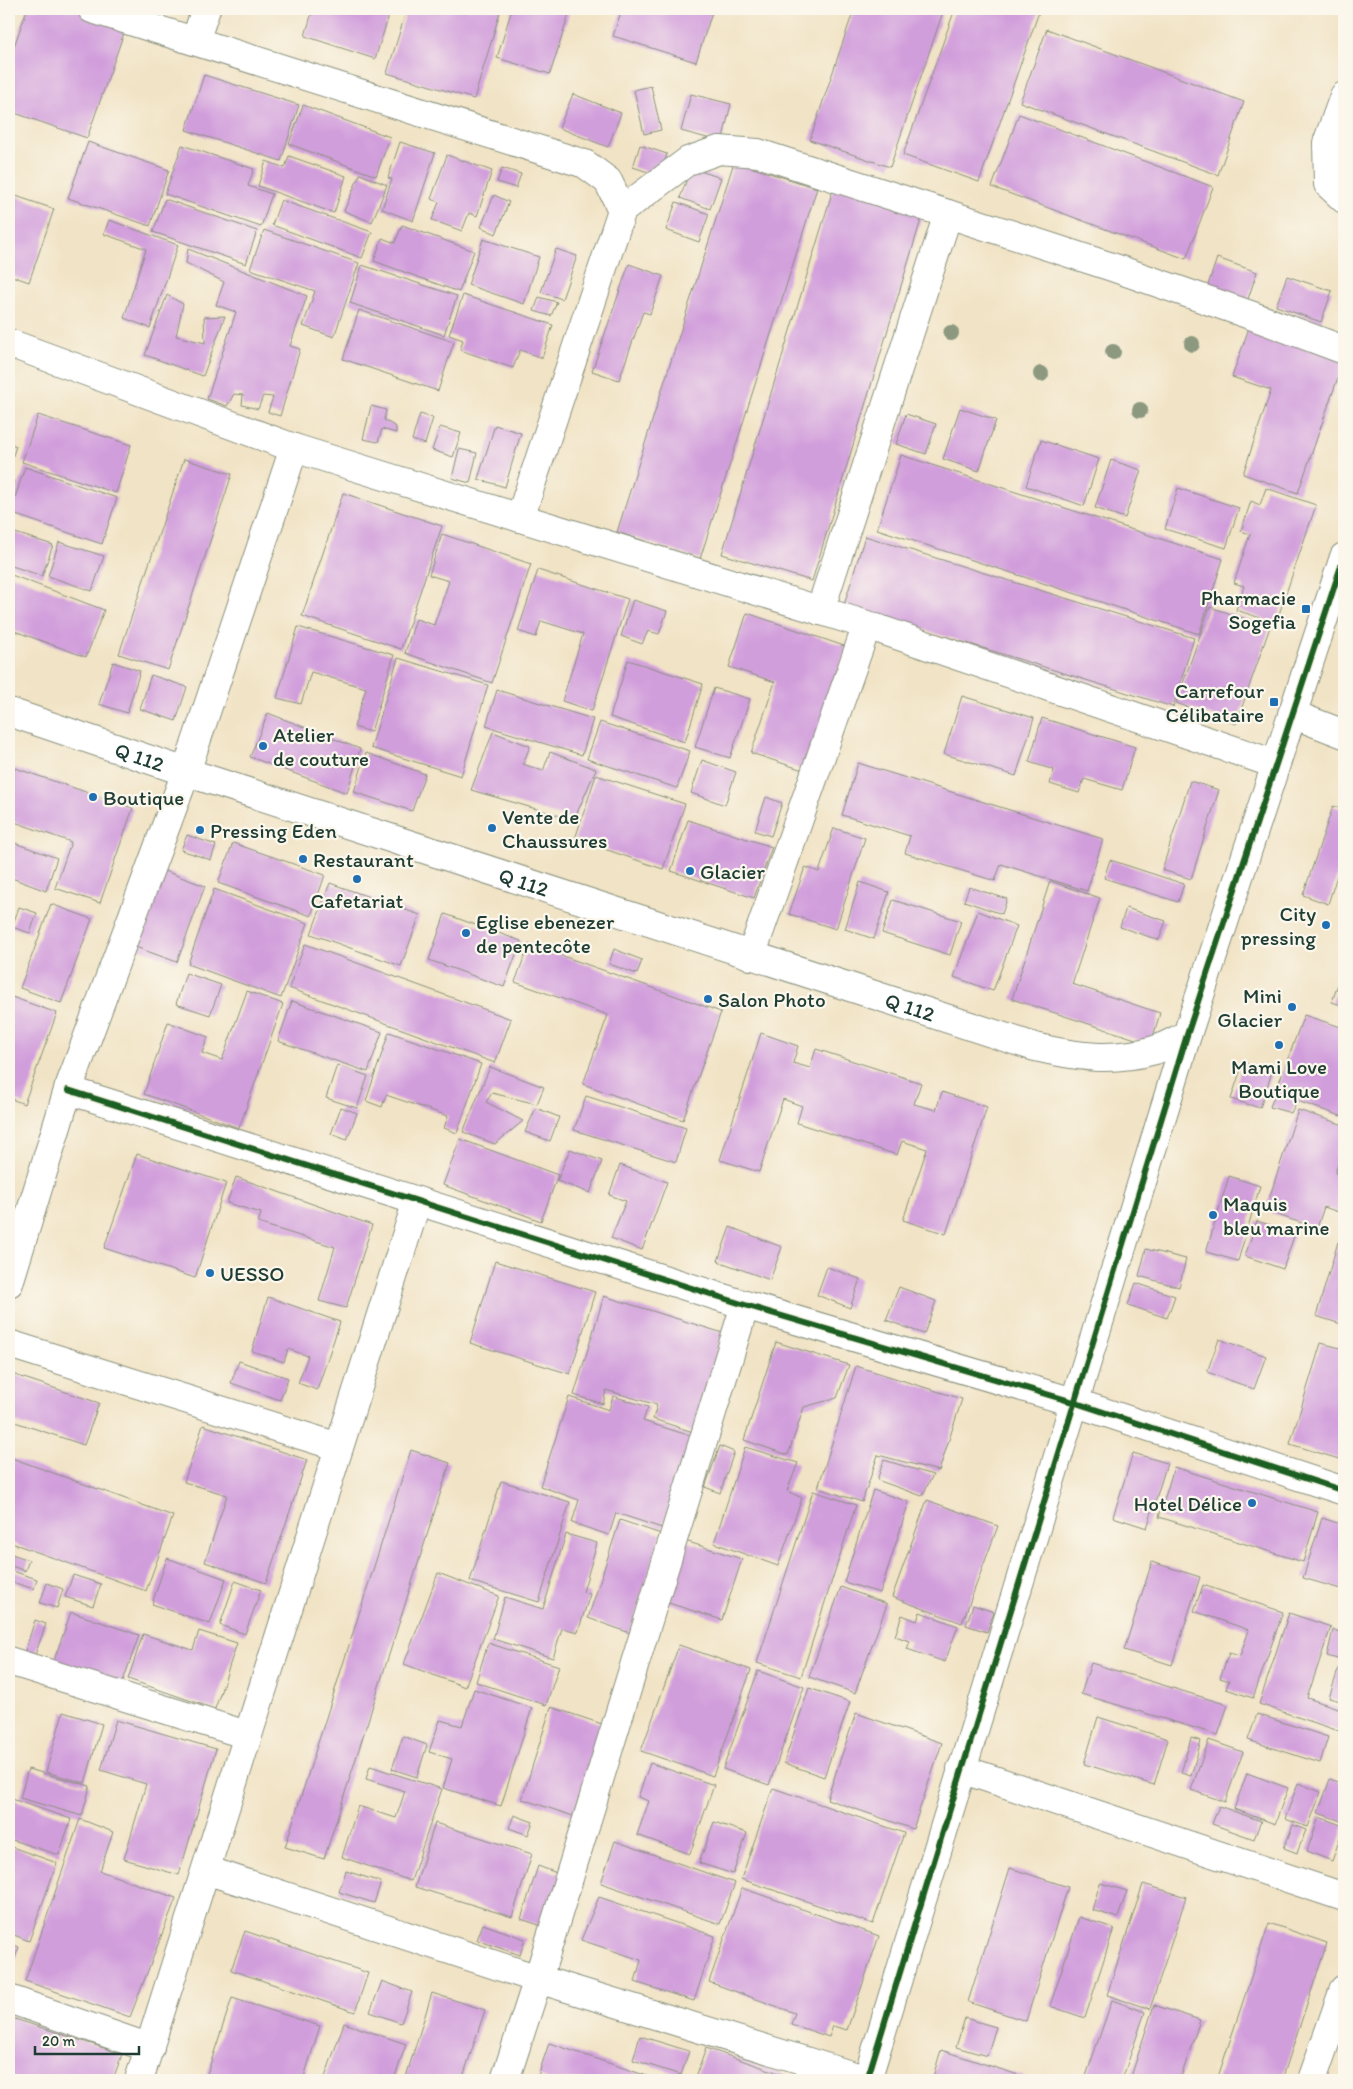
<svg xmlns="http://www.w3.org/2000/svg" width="1353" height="2089" font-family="Itim,sans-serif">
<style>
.building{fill:#d19edc}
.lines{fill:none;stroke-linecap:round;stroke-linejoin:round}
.minor-casing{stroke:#88907c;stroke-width:30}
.minor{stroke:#fff;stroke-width:28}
.cycleway-casing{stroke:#fbf7ec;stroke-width:9}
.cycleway{stroke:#1b5e20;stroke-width:6}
.tree{fill:#8c997f}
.poi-dot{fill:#1f6fb2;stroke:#fbf7ec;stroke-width:2}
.labels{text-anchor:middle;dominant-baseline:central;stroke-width:4.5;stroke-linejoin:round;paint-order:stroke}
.poi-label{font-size:21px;fill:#1f3d34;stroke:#fbf7ec;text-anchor:start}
.street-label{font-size:21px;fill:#1f3d34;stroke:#fbf7ec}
</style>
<rect width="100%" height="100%" fill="#fbf7ec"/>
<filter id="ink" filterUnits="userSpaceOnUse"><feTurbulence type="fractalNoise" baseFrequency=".02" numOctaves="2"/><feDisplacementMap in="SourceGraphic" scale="10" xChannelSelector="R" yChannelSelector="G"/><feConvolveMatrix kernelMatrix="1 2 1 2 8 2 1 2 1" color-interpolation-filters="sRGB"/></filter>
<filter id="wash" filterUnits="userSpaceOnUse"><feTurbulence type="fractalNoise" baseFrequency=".0096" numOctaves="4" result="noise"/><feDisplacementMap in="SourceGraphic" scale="20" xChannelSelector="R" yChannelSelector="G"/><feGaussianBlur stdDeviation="1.12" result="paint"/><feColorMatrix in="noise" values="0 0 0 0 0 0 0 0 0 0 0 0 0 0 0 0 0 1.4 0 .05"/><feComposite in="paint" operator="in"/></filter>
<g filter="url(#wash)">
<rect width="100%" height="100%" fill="#f1e3c5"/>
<g id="blocks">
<path class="building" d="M27,9H77L126,27L87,138L9,111V61Z
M313,9H391L375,59L305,36Z
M407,9H501L474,99L387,73Z
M512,9H553L569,14L550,74L497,58Z
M622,9H713L696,62L613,36Z
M854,9H944L890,167L810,140Z
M955,9H1040L979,182L903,155Z
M1047,29L1244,102L1218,175L1020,102Z
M204,75L299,105L281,161L186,130Z
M651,86L661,130L644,134L634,90Z
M573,94L621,113L608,147L559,128Z
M691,94L731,104L722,142L681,131Z
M303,105L390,137L376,176L289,144Z
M1019,114L1213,187L1186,259L992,187Z
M88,142L169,170L150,226L68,198Z
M400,142L435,153L413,221L382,209L392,179L388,178Z
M182,145L254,169L248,186L272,194L261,227L165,194Z
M640,145L667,154L660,176L633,167Z
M447,155L492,171L477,216L469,213L462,231L432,220L439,202L431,199Z
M289,156L346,176L334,213L258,186L266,161L285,168Z
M734,162L817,188L700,559L617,532Z
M502,168L521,174L516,188L497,182Z
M691,168L721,178L710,209L680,198Z
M360,174L387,185L372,222L344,211Z
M835,183L924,210L812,581L722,554Z
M13,195L54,209L29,282L9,275V205Z
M494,195L509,202L496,234L481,227Z
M165,199L257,231L246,264L153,232Z
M281,200L372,232L362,258L272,225Z
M676,202L709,214L699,242L666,230Z
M109,220L178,245L150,328L124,318L146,249L104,234Z
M402,225L474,251L459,292L374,261L382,238L395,243Z
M264,230L359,263L334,337L303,326L315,291L250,269Z
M483,239L539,257L524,304L468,285Z
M188,249L307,296L290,346L300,349L280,416L268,412L273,397L263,396L258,409L242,405L243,395L234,394L227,406L207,399L236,312L216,305L224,282L186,263Z
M556,249L577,256L562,299L541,292Z
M1217,258L1257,272L1246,305L1206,291Z
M629,264L663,276L650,314L643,312L619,380L592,371Z
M362,265L457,296L444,335L350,303Z
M1287,276L1332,291L1321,322L1276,306Z
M167,295L183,304L176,336L205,343L204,317L225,316L203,376L145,355Z
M463,295L553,325L542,358L520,350L513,368L460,350L463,340L449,335Z
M539,297L557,302L551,316L534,311Z
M359,310L454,342L438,391L343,359Z
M1251,322L1344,360L1298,493L1243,474L1271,390L1232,377Z
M371,406L386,410L384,420L396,427V433L382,429L378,442L363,439Z
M960,408L996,420L979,471L943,459Z
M420,414L433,418L425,444L412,440Z
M906,414L936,424L926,454L896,444Z
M38,415L131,445L116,493L22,462Z
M495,425L521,433L505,487L478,479Z
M440,427L461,433L453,457L432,450Z
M1041,440L1099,459L1084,506L1026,486Z
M9,443L16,446L9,468Z
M459,449L477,453L470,483L452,478Z
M901,455L1223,559L1199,634L877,529Z
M184,459L232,474L168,670L119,654Z
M1111,460L1141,470L1125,518L1095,508Z
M25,467L117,498L102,544L10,513Z
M9,479L14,481L9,496Z
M1178,488L1239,508L1226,548L1165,529Z
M1266,488L1316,505L1276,623L1236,610L1244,586L1234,583L1250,534L1241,531L1251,501L1260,505Z
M343,493L442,526L401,649L302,616Z
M9,531L53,545L42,576L9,565Z
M442,534L531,564L492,683L405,653L416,619L434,625L449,581L429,575Z
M865,536L1194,638L1173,707L844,605Z
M59,542L104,556L92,591L48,576Z
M538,570L628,599L592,711L562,701L583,634L541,621L536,637L518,631Z
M9,574L104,610L86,657L9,629Z
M633,600L667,611L659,634L648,631L642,644L621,636Z
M1210,607L1270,627L1236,724L1176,703Z
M747,613L847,647L806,771L751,753L775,682L729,667Z
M298,627L394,655L371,732L354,727L366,688L311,672L301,704L277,698Z
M398,658L488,685L461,776L371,748Z
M628,660L703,684L685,742L610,717Z
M113,662L140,671L127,713L99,704Z
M151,675L187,687L176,721L140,709Z
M714,688L750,699L730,758L695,747Z
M497,690L593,719L582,755L486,726Z
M962,696L1034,718L1016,776L944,754Z
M268,713L360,749L347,793L250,757Z
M1042,718L1135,747L1122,790L1084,779L1079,793L1050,784L1054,770L1029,762Z
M600,722L690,751L677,788L587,759Z
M493,732L530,746L523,764L543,771L550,752L596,769L574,820L471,790Z
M366,753L425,774L412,811L354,792Z
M702,760L736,772L725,805L691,793Z
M858,763L1103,839L1087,891L1001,864L995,881L905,853L910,836L842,815Z
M15,768L133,808L100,903L55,888L71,842L9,820V785Z
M596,775L685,804L663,869L575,839Z
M1190,781L1219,790L1191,879L1162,870Z
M766,797L782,803L771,836L755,831Z
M1333,806L1344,810V854L1328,904L1303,895Z
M688,820L772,847L754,898L671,871Z
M834,828L865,838L836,929L789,914L805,867L819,872Z
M187,835L216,845L211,860L181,850Z
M9,841L57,858L46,891L9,877Z
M233,843L325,875L311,916L218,883Z
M1110,860L1184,884L1178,902L1104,878Z
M154,867L205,886L177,962L127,944Z
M1050,881L1100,898L1072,984L1160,1013L1151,1044L1012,999Z
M860,882L889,892L874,939L845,929Z
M330,883L420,915L401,966L311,934Z
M969,887L1007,899L1002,914L964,901Z
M214,889L308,923L281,998L188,964Z
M893,900L961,921L950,955L882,933Z
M51,904L92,919L61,1003L20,988Z
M19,907L37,913L30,933L12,927Z
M1126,908L1166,921L1159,940L1120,927Z
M978,911L1017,926L993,991L954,977Z
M445,914L521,941L504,987L429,960Z
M305,944L511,1019L495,1063L289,988Z
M529,944L721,1012L683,1120L583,1084L608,1015L515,982Z
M614,949L642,960L637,974L609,964Z
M1344,966V1006L1332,1002Z
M186,973L221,985L210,1015L176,1004Z
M247,991L283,1004L239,1128L144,1094L168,1022L208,1037L202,1053L222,1060Z
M9,996L57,1013L24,1104L9,1098Z
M292,1001L382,1032L368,1072L278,1041Z
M1304,1015L1344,1028V1117L1297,1101L1291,1113L1270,1107Z
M389,1032L481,1064L457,1133L444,1128L448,1116L386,1095L382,1107L366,1101Z
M761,1033L798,1046L793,1063L810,1068L816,1049L921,1083L914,1104L936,1110L942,1092L987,1107L946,1234L903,1220L927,1149L902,1141L897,1155L797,1123L802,1106L783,1099L759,1172L720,1160Z
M1243,1063L1272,1072L1260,1108L1231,1099Z
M337,1065L368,1076L357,1108L326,1098Z
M490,1067L544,1087L537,1104L492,1093L486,1102L523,1121L495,1144L463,1132Z
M586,1096L686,1128L676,1162L574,1130Z
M341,1107L357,1113L347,1140L331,1134Z
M536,1108L559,1117L550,1141L525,1132Z
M1298,1110L1344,1125V1147L1335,1173L1344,1176V1214L1324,1207L1317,1228L1265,1211Z
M460,1139L558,1175L541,1221L443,1185Z
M570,1149L602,1161L590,1193L557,1181Z
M137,1154L226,1183L195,1278L104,1248Z
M620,1165L667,1182L642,1250L611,1238L626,1201L609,1195Z
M1229,1176L1260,1186L1238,1261L1206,1252Z
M236,1177L372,1225L346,1308L319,1301L335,1247L258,1223L261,1213L227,1203Z
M1257,1221L1295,1233L1283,1269L1245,1256Z
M730,1227L782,1247L770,1280L718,1261Z
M1338,1242L1344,1244V1325L1316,1316Z
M1146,1249L1186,1259L1179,1287L1139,1276Z
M495,1261L595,1292L570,1374L470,1343Z
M827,1267L860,1279L850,1308L817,1295Z
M1136,1283L1175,1296L1167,1318L1128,1305Z
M899,1287L936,1301L924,1334L886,1320Z
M604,1296L723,1333L693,1432L653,1419L657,1405L606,1390L603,1404L574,1395Z
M268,1297L340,1322L317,1390L298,1383L308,1356L288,1349L284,1362L252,1351Z
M1219,1339L1266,1356L1254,1389L1207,1372Z
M776,1342L849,1365L837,1398L804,1407L788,1455L744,1440Z
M1321,1343L1344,1349V1442L1339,1459L1290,1444Z
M239,1361L288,1378L280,1400L231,1383Z
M856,1366L962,1399L939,1471L878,1455L862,1502L818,1488Z
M9,1373L99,1403L84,1445L9,1420Z
M613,1396L648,1407L643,1421L691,1436L662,1528L616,1513L609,1535L572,1523L579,1500L540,1486L569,1397L609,1410Z
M203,1425L307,1460L266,1583L205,1562L227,1495L184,1482Z
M720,1446L734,1452L720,1493L705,1487Z
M745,1447L798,1463L787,1491L802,1498L778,1566L714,1543Z
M411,1450L450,1463L324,1859L285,1847Z
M1133,1453L1167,1463L1147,1528L1113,1517Z
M9,1457L173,1516L146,1591L9,1542Z
M884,1460L933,1475L922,1496L877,1480Z
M1174,1467L1318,1512L1303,1562L1159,1517Z
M501,1481L570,1502L539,1602L470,1581Z
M873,1490L909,1502L880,1593L844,1582Z
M813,1491L856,1505L801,1677L757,1663Z
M927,1500L998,1526L962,1623L892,1597Z
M1322,1518L1344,1525V1590L1303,1578Z
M620,1520L661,1534L630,1633L588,1618Z
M566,1534L597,1543L583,1592L590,1594L578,1632L562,1628L553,1658L493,1639L505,1597L543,1609Z
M682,1540L742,1559L722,1620L662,1601Z
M9,1553L29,1560L25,1571L9,1565Z
M167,1558L226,1579L210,1624L152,1604Z
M1152,1562L1200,1577L1172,1665L1124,1650Z
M9,1570L37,1579L34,1589L9,1581Z
M438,1573L499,1596L465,1687L404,1664Z
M73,1575L101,1584L93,1606L65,1597Z
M235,1581L261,1590L245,1634L220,1625Z
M47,1583L63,1589L57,1608L40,1603Z
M1203,1585L1283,1612L1253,1698L1226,1689L1229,1681L1220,1678L1229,1653L1240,1656L1249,1630L1194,1611Z
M841,1587L887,1604L855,1693L809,1677Z
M973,1605L994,1612L987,1632L966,1625Z
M71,1612L139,1635L121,1687L53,1663Z
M920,1612L958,1626L945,1662L907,1649L910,1641L895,1636L902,1615L917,1621Z
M1289,1613L1331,1627L1307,1698L1344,1710L1339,1731L1259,1704Z
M35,1620L46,1624L35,1655L25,1651Z
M1333,1630L1344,1633V1661L1327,1656Z
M199,1631L237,1643L215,1709L128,1679L143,1634L193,1650Z
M488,1643L559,1666L546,1705L476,1682Z
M679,1645L751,1670L713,1776L641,1751Z
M1091,1663L1228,1705L1218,1735L1081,1694Z
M1339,1667L1344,1669V1702L1329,1698Z
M758,1671L804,1687L769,1785L723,1769Z
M809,1688L850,1702L824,1777L784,1763Z
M474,1689L532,1708L501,1806L443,1788L452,1759L429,1752L440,1720L462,1726Z
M551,1707L602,1724L573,1816L522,1799Z
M63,1712L102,1724L85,1783L46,1772Z
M856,1713L942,1743L913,1829L827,1799Z
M1257,1714L1328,1737L1320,1763L1248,1740Z
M1098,1717L1168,1739L1154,1785L1084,1764Z
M116,1720L216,1749L179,1875L124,1859L146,1784L101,1770Z
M403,1736L427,1745L417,1777L392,1769Z
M1191,1738L1201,1741L1191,1776L1181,1773Z
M1209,1740L1243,1752L1225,1802L1191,1790Z
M650,1763L714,1785L690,1854L637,1835L649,1801L638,1797Z
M370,1766L442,1789L411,1881L342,1857L358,1806L396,1818L405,1791L366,1779Z
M28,1769L90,1786L82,1816L20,1798Z
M1247,1773L1288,1788L1275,1824L1234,1809Z
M1330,1779L1344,1784V1822L1318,1813Z
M1298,1783L1321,1792L1308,1827L1285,1819Z
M773,1788L904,1833L873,1924L741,1879Z
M9,1798L71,1819L59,1855L9,1839Z
M1219,1806L1261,1821L1254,1839L1212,1824Z
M514,1815L533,1822L528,1835L509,1828Z
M1319,1817L1344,1826L1332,1861L1307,1851Z
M80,1819L113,1832L100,1871L176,1898L130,2017L25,1981Z
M714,1822L747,1833L733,1874L699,1863Z
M435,1823L532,1854L512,1917L415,1887Z
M1293,1825L1306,1830L1297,1853L1284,1848Z
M615,1841L735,1883L720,1924L601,1883Z
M9,1846L57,1863L29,1941L9,1933Z
M538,1866L562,1875L545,1927L521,1919Z
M1010,1868L1068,1887L1026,2021L968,2002Z
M346,1871L381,1882L374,1903L339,1892Z
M1100,1883L1127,1891L1118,1918L1092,1910Z
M1143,1884L1186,1897L1150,2009L1107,1995Z
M742,1888L879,1936L847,2030L833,2026L829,2037L791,2024L795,2013L709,1982Z
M599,1897L715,1936L694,2001L635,1982L641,1960L581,1940Z
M1079,1917L1114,1928L1085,2018L1050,2006Z
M1269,1923L1327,1943L1282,2080H1217Z
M483,1924L525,1939L520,1955L477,1940Z
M245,1931L368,1973L355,2012L231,1970Z
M9,1943L19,1947L9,1975Z
M382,1981L412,1992L401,2023L370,2012Z
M432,1993L485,2010L462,2080H405Z
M232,1998L320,2026L303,2080H205Z
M1112,2000L1145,2012L1122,2080H1089L1085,2079Z
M1154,2005L1200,2020L1180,2080H1130Z
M9,2017L122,2054L113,2080H23L9,2076Z
M965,2018L996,2027L987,2056L956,2047Z
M344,2023L406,2044L394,2080H324Z
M640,2036L689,2051L681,2075L633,2060Z
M549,2043L659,2080H549L538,2076Z
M706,2048L799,2080H695Z
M941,2050L1034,2080H932Z"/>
</g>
</g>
<g filter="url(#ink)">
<use href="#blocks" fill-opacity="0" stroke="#88907c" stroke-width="1"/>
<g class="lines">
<g class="minor-casing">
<g id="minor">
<path d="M92,9L585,164L608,181L622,210"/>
<path d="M195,41L206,9"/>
<path d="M1344,96L1327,143L1328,184L1344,199"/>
<path d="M9,343L294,448L867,625L1275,764"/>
<path d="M520,518L622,210L688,161L719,150L758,153L948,214L1112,267L1253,316L1344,350"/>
<path d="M820,611L948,214"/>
<path id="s1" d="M9,712L186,772L1035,1047C1077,1057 1112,1062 1155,1050C1166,1046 1176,1040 1187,1035"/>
<path d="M1292,714L1344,734"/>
<path d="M751,956L867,625"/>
<path d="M68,1090L745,1305L1073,1402L1344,1491"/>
<path d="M9,1283L68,1090L186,772L294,448"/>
<path d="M9,1344L339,1447"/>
<path d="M9,1661L247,1735"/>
<path d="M961,1769L1344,1897"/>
<path d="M206,1870L538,1979L867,2080"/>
<path d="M9,1999L150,2048"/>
<path d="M139,2080L417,1201"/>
<path d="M505,2080L538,1979L745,1305"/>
<path d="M867,2080L1187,1035L1344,557"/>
<path d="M1312,2080L1344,1989"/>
</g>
</g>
<use href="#minor" class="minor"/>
<g class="cycleway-casing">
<path id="cycleway" d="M68,1090L745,1305L1073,1402L1344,1491
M867,2080L1187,1035L1344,557"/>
</g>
<use href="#cycleway" class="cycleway"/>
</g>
<g class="tree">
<circle cx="951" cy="333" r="8"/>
<circle cx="1192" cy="344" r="8"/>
<circle cx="1113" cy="352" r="8"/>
<circle cx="1041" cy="374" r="8"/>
<circle cx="1140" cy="410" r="8"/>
</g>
</g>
<g class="poi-dot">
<rect x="1301" y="604" width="10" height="10" rx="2.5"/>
<rect x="1269" y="697" width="10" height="10" rx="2.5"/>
<circle cx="263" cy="746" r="5"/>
<circle cx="93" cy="797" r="5"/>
<circle cx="492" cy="828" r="5"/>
<circle cx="200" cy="830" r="5"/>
<circle cx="303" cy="859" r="5"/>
<circle cx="690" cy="871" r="5"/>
<circle cx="357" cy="879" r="5"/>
<circle cx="1326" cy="925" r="5"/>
<circle cx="466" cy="933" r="5"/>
<circle cx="708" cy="999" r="5"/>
<circle cx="1292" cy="1007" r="5"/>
<circle cx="1279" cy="1045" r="5"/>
<circle cx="1213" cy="1215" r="5"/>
<circle cx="210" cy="1273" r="5"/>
<circle cx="1252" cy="1503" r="5"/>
</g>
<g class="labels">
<g class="poi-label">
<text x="1296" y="597" text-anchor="end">Pharmacie<tspan x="1296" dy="24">Sogefia</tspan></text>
<text x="1264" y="690" text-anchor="end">Carrefour<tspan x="1264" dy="24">Célibataire</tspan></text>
<text x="273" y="734">Atelier<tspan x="273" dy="24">de couture</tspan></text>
<text x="103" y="797">Boutique</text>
<text x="502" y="816">Vente de<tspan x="502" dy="24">Chaussures</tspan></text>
<text x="210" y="830">Pressing Eden</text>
<text x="313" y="859">Restaurant</text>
<text x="700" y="871">Glacier</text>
<text x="357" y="900" text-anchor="middle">Cafetariat</text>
<text x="1316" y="913" text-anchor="end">City<tspan x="1316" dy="24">pressing</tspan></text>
<text x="476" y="921">Eglise ebenezer<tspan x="476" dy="24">de pentecôte</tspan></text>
<text x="1282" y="995" text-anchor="end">Mini<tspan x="1282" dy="24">Glacier</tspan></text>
<text x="718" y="999">Salon Photo</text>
<text x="1279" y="1066" text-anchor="middle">Mami Love<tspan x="1279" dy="24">Boutique</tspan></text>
<text x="1223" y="1203">Maquis<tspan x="1223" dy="24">bleu marine</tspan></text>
<text x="220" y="1273">UESSO</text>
<text x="1242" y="1503" text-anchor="end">Hotel Délice</text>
</g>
<g class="street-label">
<text stroke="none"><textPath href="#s1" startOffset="138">Q 112</textPath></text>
<text stroke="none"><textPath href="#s1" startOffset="542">Q 112</textPath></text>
<text stroke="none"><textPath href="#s1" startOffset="948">Q 112</textPath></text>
</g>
</g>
<rect width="1353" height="2089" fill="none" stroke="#fbf7ec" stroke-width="30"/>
<path d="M35 2046v8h104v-8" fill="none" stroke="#1f3d34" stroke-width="2.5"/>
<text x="42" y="2046" font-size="15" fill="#1f3d34" stroke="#fbf7ec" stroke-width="4" paint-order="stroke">20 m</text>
</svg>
